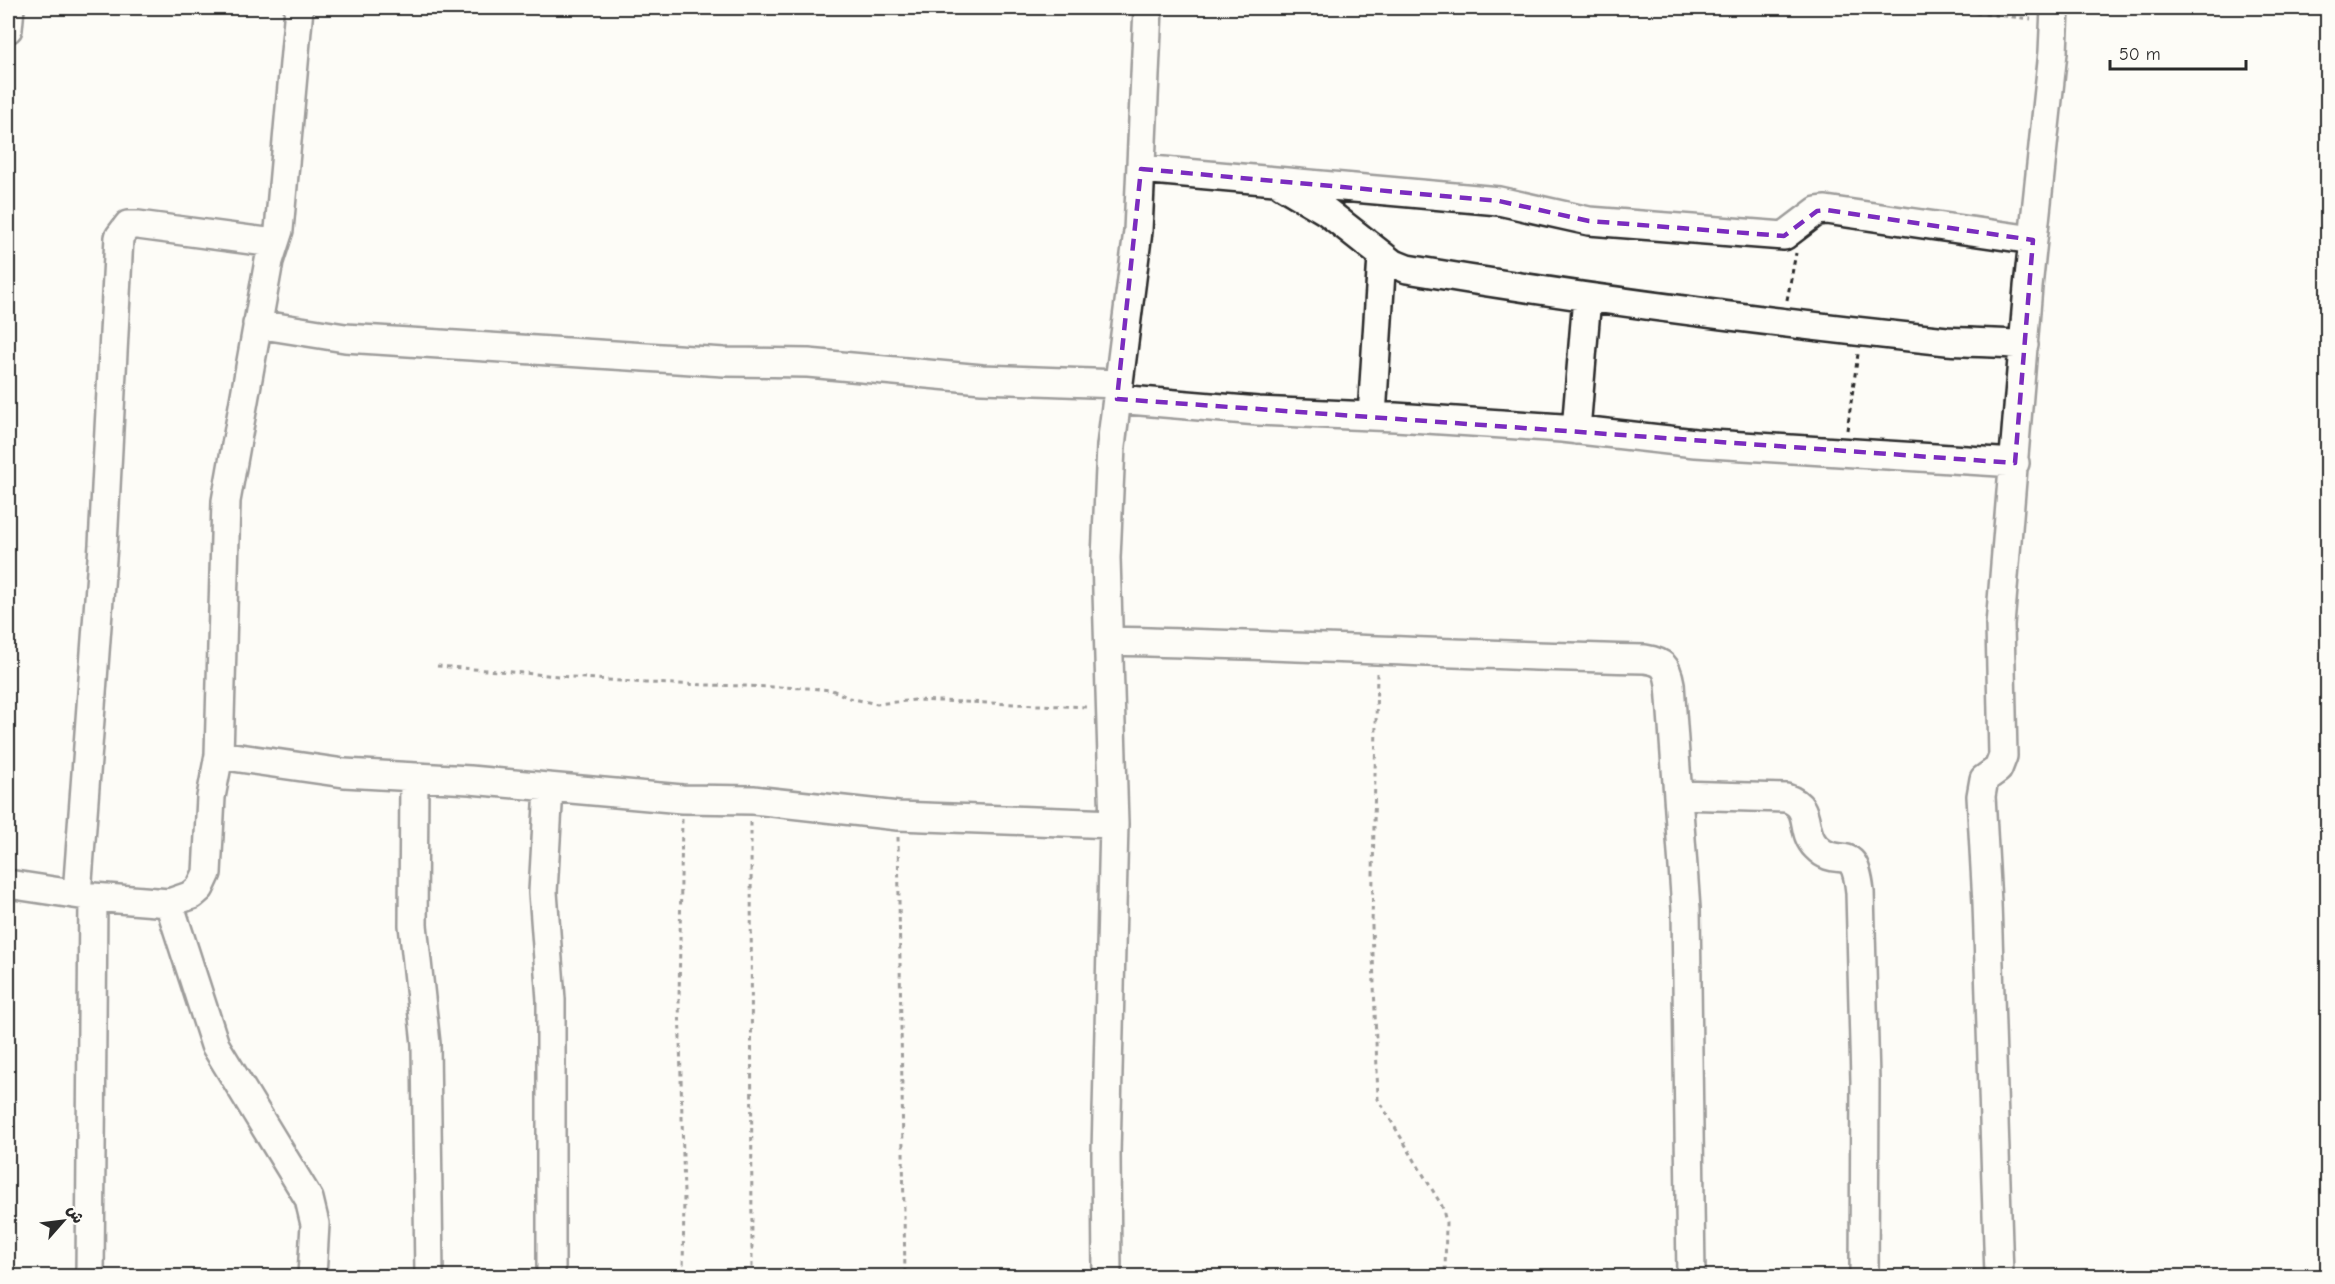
<svg xmlns="http://www.w3.org/2000/svg" width="2335" height="1284" font-family="'Comic Neue','Playpen Sans Arabic',sans-serif">
<style>
.lines{fill:none;stroke-linecap:round;stroke-linejoin:round}
.minor-casing{stroke:#2b2b2b;stroke-width:32}
.path{stroke:#2b2b2b;stroke-width:3;stroke-dasharray:4.5 4.5;stroke-linecap:butt}
.minor{stroke:#fdfcf7;stroke-width:27}
.marked{fill:none;stroke:#7b2cbf;stroke-width:4.5;stroke-dasharray:12 8;stroke-linejoin:round}
</style>
<rect width="100%" height="100%" fill="#fdfcf7"/>
<filter id="ink" filterUnits="userSpaceOnUse"><feTurbulence type="fractalNoise" baseFrequency=".0167" numOctaves="2"/><feDisplacementMap in="SourceGraphic" scale="12" xChannelSelector="R" yChannelSelector="G"/><feConvolveMatrix kernelMatrix="1 2 1 2 8 2 1 2 1" color-interpolation-filters="sRGB"/></filter>
<g filter="url(#ink)">
<g class="lines">
<g class="minor-casing">
<path id="minor" d="M8,29L10,8
M1141,169L1499,201L1589,221L1784,236L1817,211L1826,210L2033,240
M1282,185L1326,211L1392,263L1407,269C1586,299 1766,322 1947,341C1972,343 1998,342 2024,345
M257,324L345,338L724,362L808,363L982,379L1119,384
M1117,399L1258,411L1395,417L1562,428L1695,443L2015,463
M1372,416L1382,256
M1576,430L1587,297
M1109,641C1288,645 1466,655 1645,659C1663,662 1667,666 1670,684L1686,909L1691,1276
M219,755L344,773L470,780L682,799L753,800L898,816L1114,824
M414,778L413,925L426,1044L429,1276
M549,788L543,892L551,1000V1276
M1678,795L1786,798C1814,807 1799,830 1816,847C1839,871 1854,838 1860,892L1865,1081L1864,1276
M8,884L93,897L169,903L192,895L200,888L207,873L211,797L219,755L226,501L269,261L279,230L299,8
M77,894L103,545L119,237L128,225H138L274,243
M169,903L215,1045L309,1199L315,1224L312,1276
M90,1276L93,897
M1107,1276L1106,1154L1114,824L1106,558L1111,446L1138,231L1148,8
M1999,1276L1987,903L1981,796L1984,779L1998,769L2003,756L2000,625L2028,287L2053,52L2055,8"/>
</g>
<path class="path" d="M1931,8L2031,19
M1787,300L1796,253
M1847,430L1858,354
M437,666L645,683L808,688L832,690L849,698L877,704L915,700L1088,707
M1377,673L1372,926L1378,1099L1442,1206L1446,1222L1445,1276
M682,819L679,1000L684,1195L683,1276
M751,822L752,1276
M898,837L905,1276"/>
<use href="#minor" class="minor"/>
</g>
</g>
<path d="M0 0H2335V1284H0ZM1141,169L1499,201L1589,221L1784,236L1817,211L1826,210L2033,240L2015,463L1117,399Z" fill="#fdfcf7" fill-opacity=".55" fill-rule="evenodd"/>
<path class="marked" d="M1141,169L1499,201L1589,221L1784,236L1817,211L1826,210L2033,240L2015,463L1117,399Z"/>
<rect width="2335" height="1284" fill="none" stroke="#fdfcf7" stroke-width="30"/>
<rect x="15" y="15" width="2305" height="1254" fill="none" stroke="#2b2b2b" stroke-width="2" filter="url(#ink)"/>
<g transform="translate(63 1221) rotate(62)" stroke="#fdfcf7" stroke-width="4.5" paint-order="stroke">
<path d="M0-4.5L10 22L0 15L-10 22Z" fill="#2b2b2b"/>
<text y="-9" font-size="16" font-weight="bold" text-anchor="middle" fill="#2b2b2b">ش</text>
</g>
<path d="M2110 60v9h136v-9" fill="none" stroke="#2b2b2b" stroke-width="3"/>
<text x="2119" y="60" font-size="18" fill="#2b2b2b" stroke="#fdfcf7" stroke-width="4.5" paint-order="stroke">50 m</text>
</svg>
